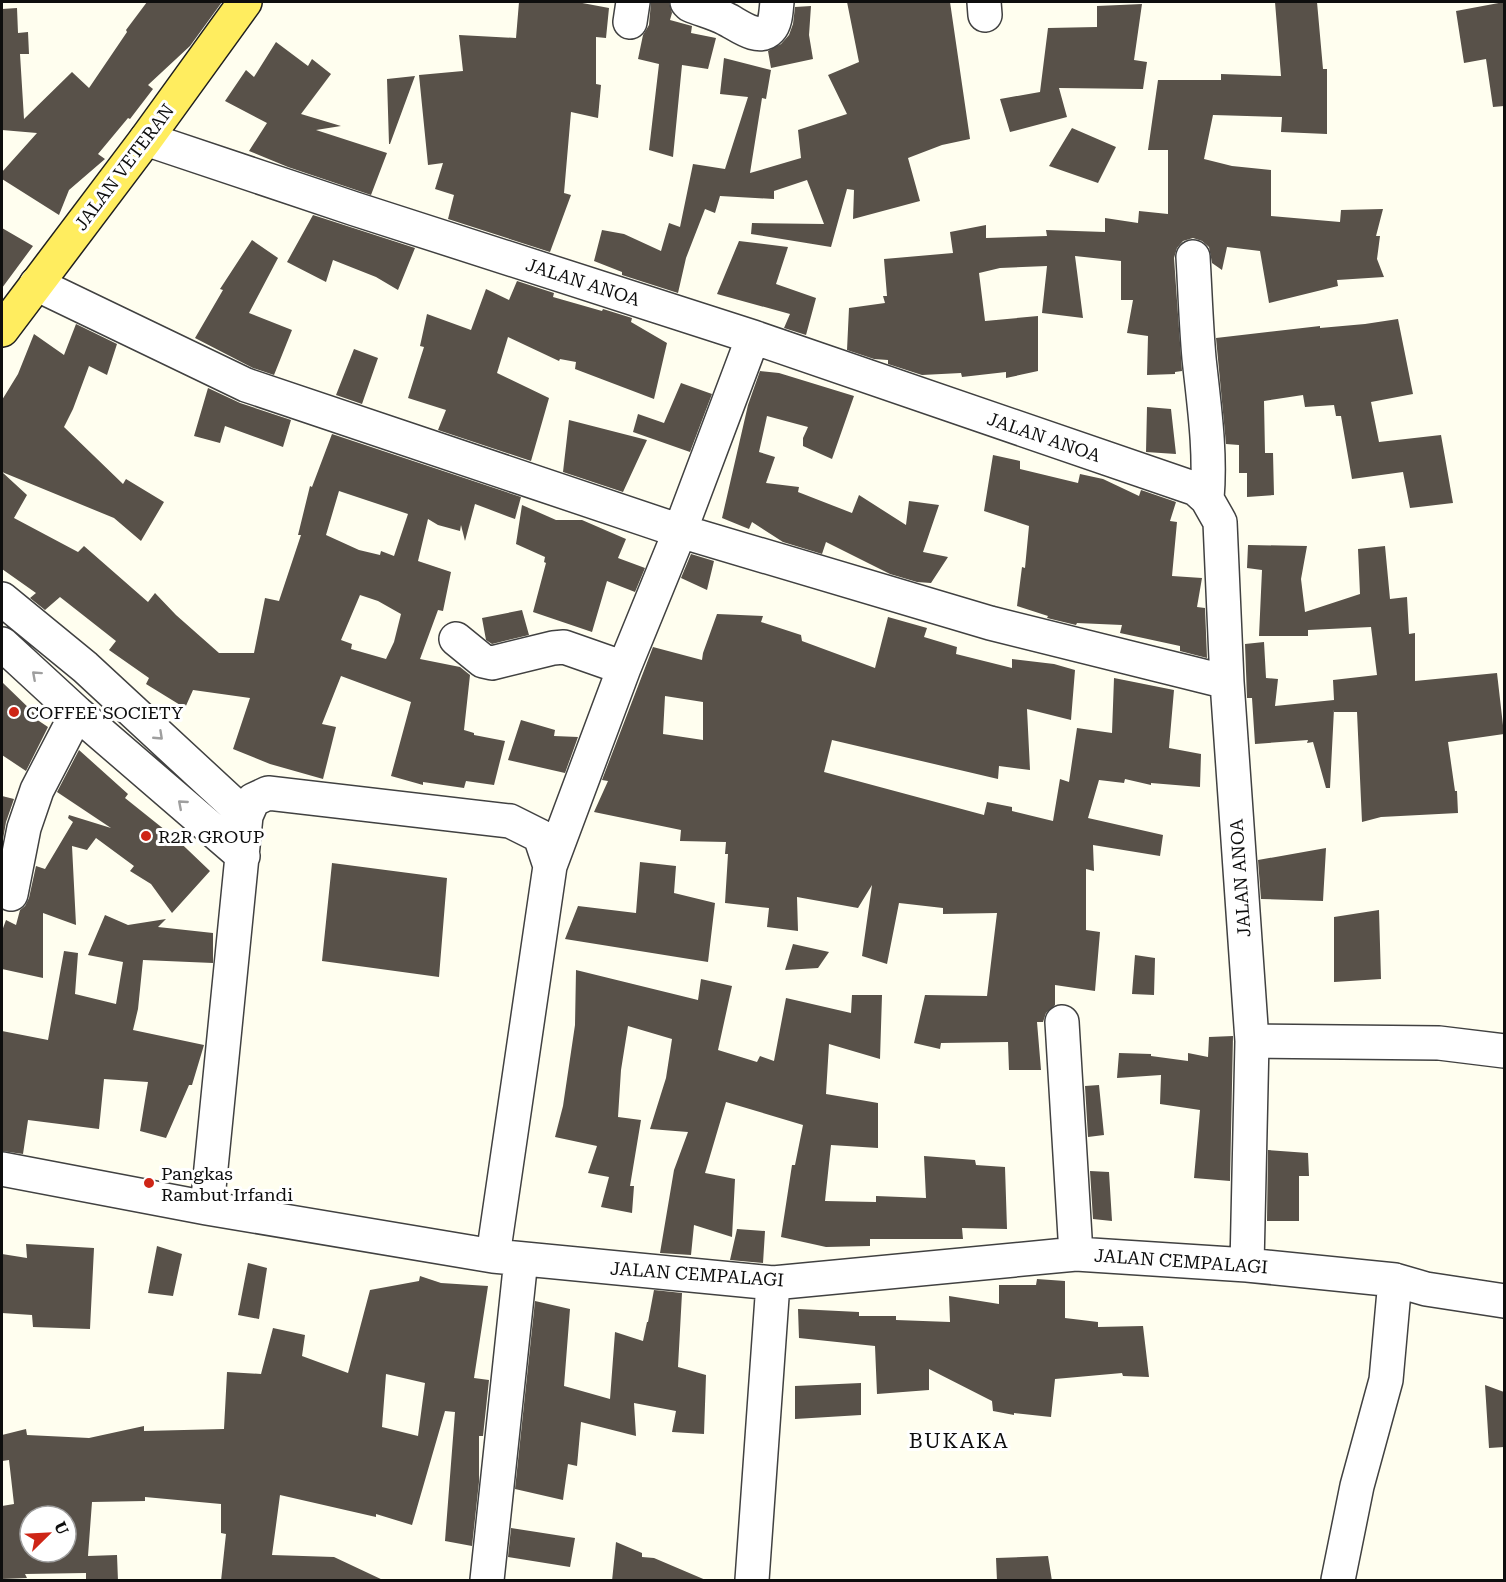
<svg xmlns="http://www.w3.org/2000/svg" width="1506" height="1582" font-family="'Roboto Serif',serif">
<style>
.building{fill:#585149;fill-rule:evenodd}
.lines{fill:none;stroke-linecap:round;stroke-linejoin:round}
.minor-casing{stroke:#414141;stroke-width:36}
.major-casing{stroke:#1f1f1f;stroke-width:36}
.minor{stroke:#fff;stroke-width:33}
.major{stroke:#ffed5f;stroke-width:33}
.oneway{stroke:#9f9f9f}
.poi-dot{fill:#ce2516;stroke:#fff;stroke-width:2}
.labels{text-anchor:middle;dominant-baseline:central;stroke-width:6;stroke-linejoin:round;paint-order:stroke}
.street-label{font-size:18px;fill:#0e0e0e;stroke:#fff}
.poi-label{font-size:18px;fill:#0e0e0e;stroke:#fff;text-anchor:start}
.quarter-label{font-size:21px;letter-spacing:1.5px;fill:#0e0e0e;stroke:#fff}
</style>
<rect width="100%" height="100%" fill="#fffeef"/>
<path class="building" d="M147,2H222L190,46L148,85L153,89L130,119L128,118L98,154L105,159L69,190L59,215L2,179V172L37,133L2,130V9L17,8L18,33L28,32L29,54H20L24,119L72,72L89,88L127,32L126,30Z
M519,2H577L609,8L606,38L596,37V84L601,85L598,118L571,112L564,193L571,195L550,252L448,219L454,195L435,189L443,163L428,165L419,75L463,71L459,35L516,38Z
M651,2H669L672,13L670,20L692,26L691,33L716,38L708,69L682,65L673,157L649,150L659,64L638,59L643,35L649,25Z
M847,2H950L970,139L942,145L908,158L920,201L853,219L854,190L847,189L831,247L751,234L752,223L824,224L807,180L774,191V199L720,196L715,213L705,209L686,258L678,293L622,275V272L594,261L602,230L624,234L661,251L669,223L680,227L693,164L725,169L748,97L720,94L724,58L771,70L766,99L762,98L750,173L801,158L798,130L847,114L828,75L859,62Z
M1275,2H1317L1323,69H1327V134L1281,132L1282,117L1213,115L1204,159L1232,166L1271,170V216L1340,222L1341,210L1383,209L1376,236H1380L1377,259L1384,277L1337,280L1338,286L1269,303L1260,251L1227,247L1222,270L1212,263L1209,247L1202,241L1193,238L1183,241L1177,248L1174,258L1182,371L1175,372V374L1147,375L1148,336L1127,333L1133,300H1121V261L1075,256L1083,318L1042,313L1047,266L1000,268L979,273L985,321L1038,316V371L1006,378V372L962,377L961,373L922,375L888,364V360L874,359L847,350L849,308L885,303L883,296H887L884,259L953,253L950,232L986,225V238L1047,236L1046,230L1105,232V218L1138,223L1139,211L1168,214V150H1148L1158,80H1221V74L1281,76Z
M1504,2V106L1493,107L1486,59L1464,63L1456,11Z
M1142,4L1134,60L1147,62L1143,89L1059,88L1067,117L1010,132L1000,99L1040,92L1048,28L1097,27V6Z
M811,6L809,35L813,59L771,68L768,51L781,44L789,35L793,24L795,7Z
M276,42L308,66L312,59L331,74L301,114L341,126L316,130L387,153L371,195L288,167L249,151L267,123L225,101L246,70L254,77Z
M415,76L390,144H389L387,79Z
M1072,128L1116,147L1098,183L1049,166Z
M313,215L415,248L398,290L376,277L333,260L326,282L287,262Z
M2,228L33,246L2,288Z
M252,240L278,258L249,313L292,330L274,375L253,368L195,338L223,290L220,289Z
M739,241L788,247L776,284L816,298L806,335L784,328L790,314L717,294Z
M517,281L554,293L553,297L602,311L603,309L632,318L631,322L667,343L654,399L575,369L576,362L560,359L559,361L508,337L497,373L549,398L531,461L438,430L446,410L408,398L424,347L420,346L427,314L471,330L486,289L509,300Z
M1398,319L1413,394L1371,402L1379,442L1441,435L1453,503L1410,508L1403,472L1352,479L1341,416H1336L1334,405L1305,407L1303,395L1264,401L1265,453H1273L1274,495L1247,497V473H1239V445L1226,444L1216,338L1320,326V328L1365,324Z
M76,324L117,344L107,375L89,366L73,409L64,427L123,484L126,479L164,502L141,541L114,518L2,472V400L18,374L34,334L64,355Z
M354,349L378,358L362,404L336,395Z
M760,371L779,373L854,396L832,459L803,446V438L808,427L767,416L759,452L775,457L766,483L799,487L798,492L852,513L859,495L906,525L909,501L939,505L923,552L948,557L931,583L917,582L890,574L826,542L822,554L783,542L752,522L749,529L722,518L748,405Z
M681,383L712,394L690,452L633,432L638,414L664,423Z
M208,388L240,403L291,420L283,447L225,426L220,443L194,436Z
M1147,407L1171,409L1176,454L1146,452Z
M569,420L647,440L623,492L563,472Z
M332,434L521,497L515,519L475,504L465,541L461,525L460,531L438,525L428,519L418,561L451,572L443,611L438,610L420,659L460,667L470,675L464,730L474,733V735L505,741L494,785L466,781L464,788L423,782V785L391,776L411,702L341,676L322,724L336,727L323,779L270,764L233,749L250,698L193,690L185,708L146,684L149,678L109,650L116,641L60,597L45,610L30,598L36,593L2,569V472L27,495L14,518L78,552L84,546L148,602L155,593L176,615L219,653H254L265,598L279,601L301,535H298L310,486L312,487ZM339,491L408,514L394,556L381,551L380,555L359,550L326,535ZM360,595L378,601L401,614L394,642L386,659L351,649L352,644L341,640Z
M993,455L1020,461V469L1078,483L1080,474L1103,479L1139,496L1141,490L1176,502L1170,521L1177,522L1172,576L1202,578L1197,607L1205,608L1207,658L1180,651V646L1120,633L1122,625L1077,623L1076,625L1047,618L1048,616L1017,606L1022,567L1025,568L1029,526L984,511Z
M522,505L556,520H582L626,539L618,558L645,568L635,592L607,581L592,632L533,612L546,563L544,562L545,557L516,544Z
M1248,545L1307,546L1301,579L1305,612L1360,594L1358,549L1385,546L1390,599L1407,597L1409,634L1415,633V681L1497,673L1504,734L1448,742L1455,791H1457L1458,813L1381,817L1362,822L1357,712H1334V709L1330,788H1326L1313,742L1307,743L1308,740L1255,744L1252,698H1247L1245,644L1264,642L1266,678L1278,679L1275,706L1334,700L1333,680L1377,675L1371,627L1308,630V636H1259L1262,570L1247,568Z
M691,554L714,561L707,590L681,578Z
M522,610L529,635L492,644L486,640L482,618Z
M717,614L763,616L761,622L801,635L802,641L875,668L888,617L927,628L924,637L957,647L956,654L1012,668V659L1054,664L1075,670L1071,720L1027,709L1030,770L999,766L998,779L832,740L824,772L984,815L987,802L1012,807V811L1053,821L1060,779L1069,782L1077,728L1112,733L1114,678L1174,690L1169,748L1201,754L1200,787L1151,783V785L1125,779L1124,783L1099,780L1088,818L1163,835L1160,856L1093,845L1094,871L1086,869V930L1100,932L1095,991L1055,985V1005L1046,1013L1043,1022H1037L1041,1070H1009L1008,1042L941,1043L940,1049L914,1043L925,995L987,996L997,913L943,914V908L899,903L887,964L862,956L872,885L858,908L797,897L798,931L767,927L769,908L725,903L728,854H725L726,842L680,841L681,830L594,812L608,781L602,780L653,647L702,660L703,653ZM665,696L703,702V740L663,734Z
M2,682L35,714L33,717L48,727L26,771L2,755Z
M521,720L555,730L554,736L578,737L565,773L508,760Z
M79,750L128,794L125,798L165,830L166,829L210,871L172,913L151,884L130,871L134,866L96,838L87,850L72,846L76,925L43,913V978L2,969V931L6,920L16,925L20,910L25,906L29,898L36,866L45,869L73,822L68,818L69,815L111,828L57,792Z
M2,796L14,799L6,822L2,845Z
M1326,848L1323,901L1261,899L1258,860Z
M640,862L676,866L674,893L715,903L708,962L565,939L578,906L636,913Z
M332,863L447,878L439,977L322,961Z
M1379,910L1381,979L1334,982V917Z
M105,915L128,925L166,919L158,927L213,933V963L143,960L138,1009L133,1030L204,1045L192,1085H189L166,1138L140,1131L148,1082L104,1079L99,1129L28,1120L23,1154L2,1151V1031L48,1040L64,951L78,953L75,994L116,1004L123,962L88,955Z
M793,944L829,952L818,968L785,970Z
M1135,955L1155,958L1154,995L1132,994Z
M576,970L698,1000L701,979L732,986L718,1050L757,1062L760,1056L774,1061L786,998L851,1013L852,995H882L880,1059L829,1044L826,1094L878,1103V1148L831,1145L825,1201L876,1202V1196L926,1198L924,1156L975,1160L976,1165L1005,1167L1007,1229L962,1228L963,1239H870V1246L826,1247L781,1237L792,1165H795L803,1125L726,1102L705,1173L735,1179L732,1237L694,1225L691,1255L660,1253L674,1170L688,1132L650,1129L666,1078L672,1039L628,1026L621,1070L618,1117L641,1120L630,1186H634L632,1213L601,1207L609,1177L588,1173L597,1146L555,1137L563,1106L575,1025Z
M1233,1036L1230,1181L1194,1178L1200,1110L1160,1104L1161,1075L1117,1078L1119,1053L1151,1054V1056L1188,1061V1053L1208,1057L1209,1037Z
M1099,1085L1104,1135L1088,1137L1085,1086Z
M1268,1150L1308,1153L1309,1176H1299V1221H1267Z
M1090,1171L1109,1172L1112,1221L1093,1219Z
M737,1229L765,1231L763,1263L730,1260Z
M26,1244L94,1248L90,1329L33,1327L32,1315L2,1313V1254L27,1258Z
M157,1246L182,1254L173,1296L148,1293Z
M248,1263L267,1268L259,1319L238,1315Z
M420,1276L441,1283L488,1286L474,1378L489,1380L483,1436H479V1482L472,1546L445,1541L455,1412L445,1411L412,1525L376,1514V1517L280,1495L272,1555L334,1557L385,1581H221L226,1534L221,1533V1504L145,1497V1501L92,1502L88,1556L117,1555L118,1581H86V1573L25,1574L27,1578L2,1579V1506L14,1504L9,1460L2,1461V1435L26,1429L27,1435L89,1438L144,1426V1431L224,1429L227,1372L261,1374L273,1328L305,1335L302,1356L348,1373L370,1290L419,1281ZM386,1374L425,1383L418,1436L382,1427ZM30,1516H66V1552H30Z
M1037,1279L1065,1281V1318L1098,1322V1327L1143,1326L1149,1377L1123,1376L1122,1373L1055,1379L1051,1417L1014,1413V1415L993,1411L992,1401L929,1369V1390L877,1394L875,1346L799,1338L798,1309L859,1312V1316H896V1320L950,1322L949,1296L999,1304V1285H1036Z
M654,1290L682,1293L678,1367L706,1375L704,1434L672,1432L676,1411L634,1403L636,1436L581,1422L577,1466L568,1464L563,1500L515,1489L535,1301L570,1309L564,1386L610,1399L615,1332L643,1341L647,1322H648Z
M861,1383V1415L795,1419V1386Z
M1485,1385L1504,1392V1447L1489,1448Z
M511,1528L575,1538L570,1567L508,1557Z
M616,1542L642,1553V1557L654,1558L708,1581H612Z
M1048,1556L1052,1581H997L996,1558Z"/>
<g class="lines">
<g class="minor-casing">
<path id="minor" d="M687,2L690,5C702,10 715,13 726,19C737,24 758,42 770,29C776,23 776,10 777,2
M984,2L985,15
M630,22L633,2
M146,139L355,209L753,337L1196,489L1207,499L1220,522L1227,682L1252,1041L1247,1265
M1193,257C1195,290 1196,324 1199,358C1204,405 1211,451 1207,499
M36,284L246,385L680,531L990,623L1227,682
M2,599L85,667L246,816
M456,639L483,661L492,663L553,648L564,647L624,668
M2,644L77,713L243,856
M11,894L24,828L37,790L77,713
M1062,1022L1076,1254
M1252,1041L1439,1043L1504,1051
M2,1169L207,1208L493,1256L773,1283L1076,1254L1247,1265L1395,1280L1426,1289L1504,1301
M207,1208L246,816L253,800L268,793L510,821L540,836L550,866
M493,1256L550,866L624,668L680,531L753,337
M487,1580L521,1259
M752,1580L773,1283
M1338,1580L1357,1486L1386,1380L1395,1280"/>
</g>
<g class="major-casing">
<path id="major" d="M2,330L146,139L245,2"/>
</g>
<use href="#minor" class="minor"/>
<use href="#major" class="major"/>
</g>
<defs><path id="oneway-chevron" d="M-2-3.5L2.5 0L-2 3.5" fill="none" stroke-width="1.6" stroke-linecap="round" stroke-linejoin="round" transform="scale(1.5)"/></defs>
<g class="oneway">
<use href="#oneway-chevron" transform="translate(36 675) rotate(-138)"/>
<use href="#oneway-chevron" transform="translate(159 736) rotate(43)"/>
<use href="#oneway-chevron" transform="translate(182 804) rotate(-139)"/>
</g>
<g class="poi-dot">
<circle cx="14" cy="712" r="6"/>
<circle cx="146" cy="836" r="6"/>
<circle cx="149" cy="1183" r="6"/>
</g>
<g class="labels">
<g class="street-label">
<text transform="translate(124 167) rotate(-53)">JALAN VETERAN</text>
<text transform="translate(583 282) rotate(18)">JALAN ANOA</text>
<text transform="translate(1044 437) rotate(19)">JALAN ANOA</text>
<text transform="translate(1240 878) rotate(-94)">JALAN ANOA</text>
<text transform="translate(1181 1261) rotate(4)">JALAN CEMPALAGI</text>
<text transform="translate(697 1274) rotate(4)">JALAN CEMPALAGI</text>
</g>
<g class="poi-label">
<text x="26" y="712">COFFEE SOCIETY</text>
<text x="158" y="836">R2R GROUP</text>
<text x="161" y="1173">Pangkas<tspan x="161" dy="21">Rambut Irfandi</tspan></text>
</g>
<g class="quarter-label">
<text x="959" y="1441">BUKAKA</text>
</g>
</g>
<rect width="1506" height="1582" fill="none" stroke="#0e0e0e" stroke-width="6"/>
<g transform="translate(48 1534) rotate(66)"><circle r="28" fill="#ffffff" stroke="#9f9f9f" stroke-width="1.5"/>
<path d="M0-4.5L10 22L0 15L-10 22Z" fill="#ce2516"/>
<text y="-9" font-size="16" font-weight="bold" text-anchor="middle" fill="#0e0e0e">U</text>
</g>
</svg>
